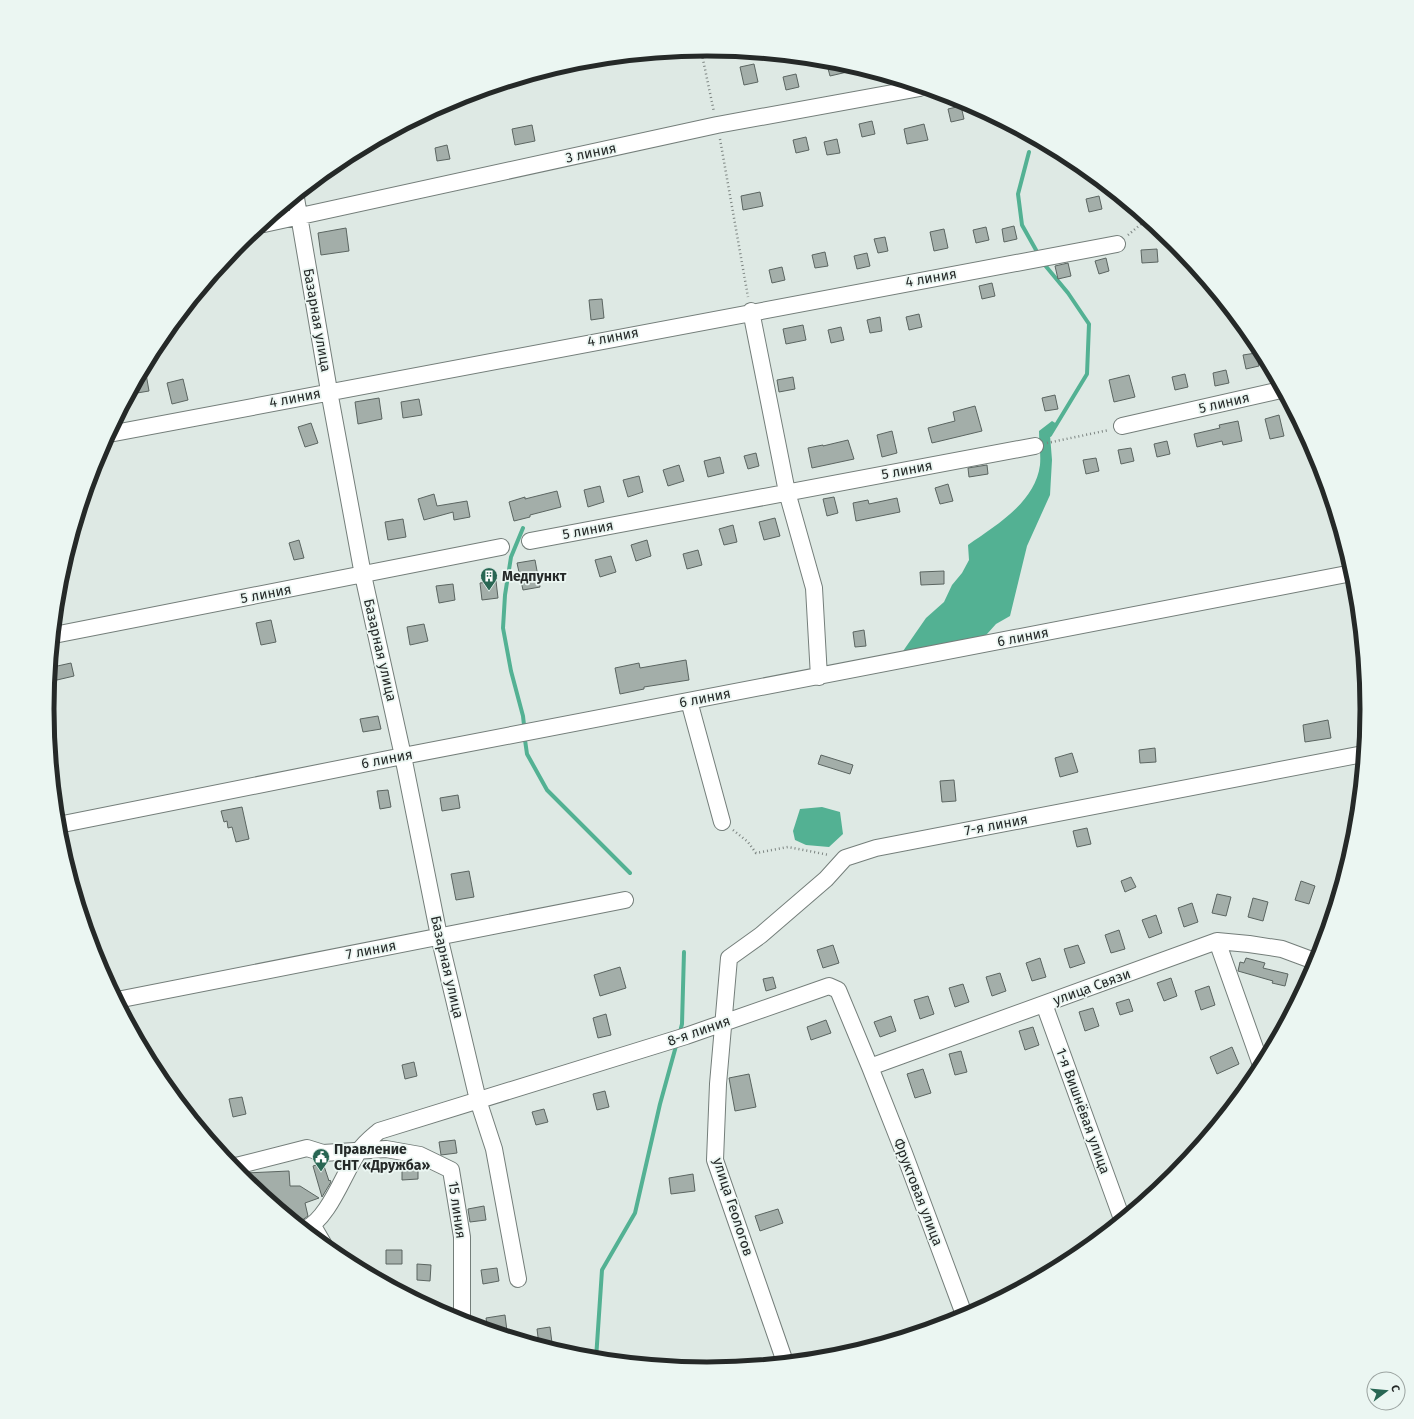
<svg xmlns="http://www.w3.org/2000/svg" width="1414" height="1419" font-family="'Fira Sans',sans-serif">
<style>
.water{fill:#53b193}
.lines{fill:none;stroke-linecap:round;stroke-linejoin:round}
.stream{stroke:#53b193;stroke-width:4}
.building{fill:#a3aea9;stroke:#5b6561}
.minor-casing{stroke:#747e7a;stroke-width:18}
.path{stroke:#7d8582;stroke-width:2.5;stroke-dasharray:1 3;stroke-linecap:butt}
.minor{stroke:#fff;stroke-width:16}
.labels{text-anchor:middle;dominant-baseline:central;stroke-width:3.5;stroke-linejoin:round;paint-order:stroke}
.street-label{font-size:14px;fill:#252928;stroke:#ebf6f2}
.poi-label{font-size:14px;font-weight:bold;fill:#252928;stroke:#ebf6f2;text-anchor:start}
.rim{fill:none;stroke:#252928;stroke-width:5}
</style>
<rect width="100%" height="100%" fill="#dee9e4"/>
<path class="water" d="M1052,421L1057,424L1050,435L1052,460L1050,495L1027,546L1010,616L996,624L978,644L901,654L926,618L944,602L952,585L962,573L969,560L968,545C996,525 1035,503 1040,465C1041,454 1039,442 1039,431Z
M822,807L840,812L843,834L829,847L806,845L795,840L793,831L800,809Z"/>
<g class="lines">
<path class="stream" d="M1029,152L1018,194L1022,225L1036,250
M1044,264L1068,293L1089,324L1087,374L1050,435
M523,528L511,557L505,595L503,628L511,671L523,716L524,725
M525,740L527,754L547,790L630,873
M680,1032L682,1024L684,952
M596,1359L602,1270L635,1213L660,1104L676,1046"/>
</g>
<path class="building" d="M826,61L836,62L860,69L830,76Z
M754,64L758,82L744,85L740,67Z
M796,74L799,87L786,90L783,77Z
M961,106L964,119L951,122L948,109Z
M872,121L875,134L862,137L859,124Z
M924,124L928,140L907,144L904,129Z
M532,125L535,141L515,145L512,129Z
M806,137L809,150L796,153L793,140Z
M837,139L840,153L827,155L824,142Z
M447,145L450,159L437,161L435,148Z
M760,192L763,206L743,210L741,196Z
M1099,196L1102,209L1089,212L1086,199Z
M1014,226L1017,239L1004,242L1002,229Z
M986,227L989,240L976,243L973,230Z
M346,228L349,251L321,255L318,233Z
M944,229L948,248L934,251L930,232Z
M885,237L888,251L878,253L874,239Z
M1157,249L1158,262L1142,263L1141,250Z
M825,252L828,266L815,268L812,255Z
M867,253L870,266L857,269L854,256Z
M1106,258L1109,271L1099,274L1095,261Z
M1068,263L1071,276L1058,279L1055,266Z
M782,267L785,280L772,283L769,270Z
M992,283L995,296L982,299L979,286Z
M602,299L604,318L591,320L589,300Z
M919,314L922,327L909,330L906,317Z
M880,317L882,331L870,333L867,320Z
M803,325L806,340L786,344L783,329Z
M841,327L844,340L831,343L828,330Z
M1256,353L1259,366L1246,369L1243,355Z
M145,368L149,391L131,394L136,384Z
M1226,370L1229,383L1215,386L1213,373Z
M1185,374L1188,387L1175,390L1172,377Z
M1129,375L1135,397L1114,402L1109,380Z
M793,377L795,389L779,392L777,380Z
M183,379L188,400L172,404L167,383Z
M1055,395L1058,409L1045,411L1042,398Z
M379,398L382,419L358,424L355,402Z
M419,399L422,415L403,418L401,402Z
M975,406L982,431L932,443L928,428L955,421L953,412Z
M1279,415L1284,436L1270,439L1265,419Z
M1238,421L1242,441L1223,445L1222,441L1197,447L1194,434L1220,428L1219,425Z
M311,423L318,443L305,447L298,427Z
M892,431L897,453L882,457L877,435Z
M848,440L854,459L812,468L808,448L823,445V446Z
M1167,441L1170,454L1157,457L1154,444Z
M1131,448L1134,461L1121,464L1118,450Z
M756,453L759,466L748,469L744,456Z
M720,457L724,473L708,477L704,461Z
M1096,458L1099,471L1086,474L1083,460Z
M679,465L684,481L668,486L663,470Z
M987,465L988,474L969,477L968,468Z
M639,476L643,492L628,497L623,480Z
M948,484L953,501L940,504L935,488Z
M600,486L604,502L588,507L584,490Z
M557,491L561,507L530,515V517L514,521L509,502L525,497V499Z
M434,494L437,506L467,501L470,517L454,520L453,512L424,520L418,499Z
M834,497L838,513L827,516L823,499Z
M897,498L900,512L856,521L853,503L868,500L869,504Z
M775,518L780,536L764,540L759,522Z
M403,519L406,537L388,540L385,522Z
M733,525L737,542L724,545L719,529Z
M299,540L304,558L294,560L289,543Z
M647,540L651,556L636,561L631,545Z
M698,550L702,565L687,569L683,554Z
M611,556L616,572L600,577L595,560Z
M535,560L540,587L523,590L517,563Z
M944,571V584L921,585L920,572Z
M496,581L498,598L482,600L480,583Z
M453,584L455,600L439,603L436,586Z
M271,620L276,642L261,645L256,623Z
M424,624L428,641L410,645L407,627Z
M864,630L866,646L855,647L853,632Z
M686,660L689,680L644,687V689L620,694L615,668L639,663L640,668Z
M71,663L74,676L57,680L53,667Z
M378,716L381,729L363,732L360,719Z
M1328,720L1331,738L1305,742L1303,725Z
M1155,748L1156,762L1140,763L1139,750Z
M1072,753L1078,772L1060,777L1055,758Z
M821,755L853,765L850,774L818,764Z
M954,780L956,801L942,802L940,781Z
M388,790L391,807L380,809L377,791Z
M458,795L460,808L442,811L440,798Z
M242,807L249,839L236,842L232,827L228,828L227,821L224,822L221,811Z
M1087,828L1091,844L1077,847L1073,831Z
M469,871L474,897L456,900L451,874Z
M1131,877L1136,887L1125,892L1121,881Z
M1301,881L1315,886L1309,904L1295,900Z
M1217,894L1231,897L1226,916L1212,913Z
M1253,898L1268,902L1263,921L1248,917Z
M1192,903L1198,922L1184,927L1178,908Z
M1156,915L1162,933L1149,938L1142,920Z
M1119,930L1125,949L1111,953L1105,935Z
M833,945L839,963L823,968L817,950Z
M1078,945L1085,963L1070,968L1064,949Z
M1040,958L1046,977L1032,981L1026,963Z
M1246,958L1265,963L1263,968L1288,974L1285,986L1272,983L1273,981L1238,971L1240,962L1244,963Z
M620,967L626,988L600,996L594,975Z
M1000,973L1006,991L992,996L986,977Z
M773,977L776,988L766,991L763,979Z
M1171,978L1177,996L1164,1001L1157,983Z
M963,984L969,1002L955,1007L949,988Z
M1209,986L1215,1005L1201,1010L1195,991Z
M928,996L934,1014L920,1019L914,1000Z
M1129,999L1133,1011L1120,1015L1116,1003Z
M1093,1008L1099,1026L1085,1031L1079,1012Z
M606,1014L611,1035L598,1038L593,1018Z
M891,1016L896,1031L880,1037L874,1022Z
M826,1020L831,1033L811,1040L807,1027Z
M1033,1027L1039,1045L1025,1050L1019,1031Z
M1232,1047L1239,1064L1217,1074L1210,1057Z
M961,1051L967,1072L955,1075L949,1054Z
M414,1062L417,1076L405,1079L402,1065Z
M923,1069L931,1093L915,1098L907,1074Z
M749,1074L756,1107L735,1111L729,1078Z
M605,1091L609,1107L597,1110L593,1094Z
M242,1097L246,1114L233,1117L229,1099Z
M544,1109L548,1122L536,1125L532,1112Z
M455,1140L457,1153L441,1155L439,1142Z
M323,1163L329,1181L330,1180L331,1182L322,1197L313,1166Z
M402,1166H418V1179L402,1180Z
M289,1171L290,1186H300L319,1198L305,1203L308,1216L298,1223L239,1175L246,1173Z
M693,1174L695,1191L671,1194L669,1178Z
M484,1206L486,1220L470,1222L468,1209Z
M778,1209L783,1223L760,1231L755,1216Z
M386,1250H402V1264H386Z
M417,1264L431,1265L430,1281L417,1280Z
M497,1268L499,1281L483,1284L481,1270Z
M505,1315L507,1331L498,1333L488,1330L486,1318Z
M550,1327L552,1343L539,1345L537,1329Z"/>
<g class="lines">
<g class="minor-casing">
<path id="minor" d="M296,198L329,391L363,575L403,756L439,936L478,1100L494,1149L518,1279
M264,224L717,125L920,88
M751,311L787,492L814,588L819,677
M1122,426L1281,390
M109,434C445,368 781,305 1117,244
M530,541L1035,446
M54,635L501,547
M689,701L722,822
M58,825L403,756L1352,573
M1217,941L1261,1065
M117,1000L625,900
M1044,1004L1122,1219
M870,1067L1217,941L1249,944L1282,949L1317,962
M231,1165L236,1166L307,1148L323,1153L386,1149L420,1155L451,1170L462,1237V1321
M313,1226L324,1245
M305,1229C329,1219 344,1172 359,1151C364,1143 372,1137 379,1131L686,1036L829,986L838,990L870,1067L904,1153L965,1317
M785,1362L715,1160L718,1084L729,958L761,935L826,879L845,858L876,848L1363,754"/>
</g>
<path class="path" d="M701,50L714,112
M720,139L748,297
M1128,235L1146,220
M1047,443L1109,430
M733,830L748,842L756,853L788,847L829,855"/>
<use href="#minor" class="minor"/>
</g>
<defs>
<g id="building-pin" transform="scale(0.9)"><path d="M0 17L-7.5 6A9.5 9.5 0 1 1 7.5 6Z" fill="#286653" stroke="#ebf6f2"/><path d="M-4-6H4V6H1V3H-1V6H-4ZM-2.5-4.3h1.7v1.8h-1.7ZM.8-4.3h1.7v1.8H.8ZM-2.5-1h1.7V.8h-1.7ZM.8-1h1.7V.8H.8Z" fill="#fff"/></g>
<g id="civic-pin" transform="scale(0.9)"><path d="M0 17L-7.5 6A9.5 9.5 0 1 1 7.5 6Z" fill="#286653" stroke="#ebf6f2"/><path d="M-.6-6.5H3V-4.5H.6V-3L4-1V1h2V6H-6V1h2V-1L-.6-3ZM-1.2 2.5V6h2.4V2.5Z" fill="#fff"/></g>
</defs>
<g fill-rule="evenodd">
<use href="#building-pin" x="489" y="576"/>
<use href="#civic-pin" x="321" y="1157"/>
</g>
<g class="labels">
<g class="street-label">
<text transform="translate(591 153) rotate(-12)">3 линия</text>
<text transform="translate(931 278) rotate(-10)">4 линия</text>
<text transform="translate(317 320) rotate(80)">Базарная улица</text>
<text transform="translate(613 337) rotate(-11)">4 линия</text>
<text transform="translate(295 398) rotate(-11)">4 линия</text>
<text transform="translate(1224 403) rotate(-13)">5 линия</text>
<text transform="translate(907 470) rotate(-11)">5 линия</text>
<text transform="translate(588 530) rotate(-11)">5 линия</text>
<text transform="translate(266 594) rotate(-11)">5 линия</text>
<text transform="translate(1023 637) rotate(-11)">6 линия</text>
<text transform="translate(380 650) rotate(77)">Базарная улица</text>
<text transform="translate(705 698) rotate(-11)">6 линия</text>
<text transform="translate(387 759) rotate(-11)">6 линия</text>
<text transform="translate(996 825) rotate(-11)">7-я линия</text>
<text transform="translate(371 950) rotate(-11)">7 линия</text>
<text transform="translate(447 967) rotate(77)">Базарная улица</text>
<text transform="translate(1092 987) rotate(-20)">улица Связи</text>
<text transform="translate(699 1031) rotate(-19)">8-я линия</text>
<text transform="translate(1083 1111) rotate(70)">1-я Вишнёвая улица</text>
<text transform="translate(918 1192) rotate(69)">Фруктовая улица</text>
<text transform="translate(733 1207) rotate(72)">улица Геологов</text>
<text transform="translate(457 1210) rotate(82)">15 линия</text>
</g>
<g class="poi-label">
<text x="502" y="576">Медпункт</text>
<text x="334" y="1149">Правление<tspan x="334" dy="16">СНТ «Дружба»</tspan></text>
</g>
</g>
<path d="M0 0H1414V1419H0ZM54 709a653 653 0 1 1 1306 0a653 653 0 1 1-1306 0Z" fill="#ebf6f2" fill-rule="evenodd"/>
<path class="rim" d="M54 709a653 653 0 1 1 1306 0a653 653 0 1 1-1306 0Z"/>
<g transform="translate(1386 1391) rotate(74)"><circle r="19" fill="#ebf6f2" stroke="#9ca4a1"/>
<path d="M0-3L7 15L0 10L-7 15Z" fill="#286653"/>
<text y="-6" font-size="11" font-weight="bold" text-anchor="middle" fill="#252928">С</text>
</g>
</svg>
